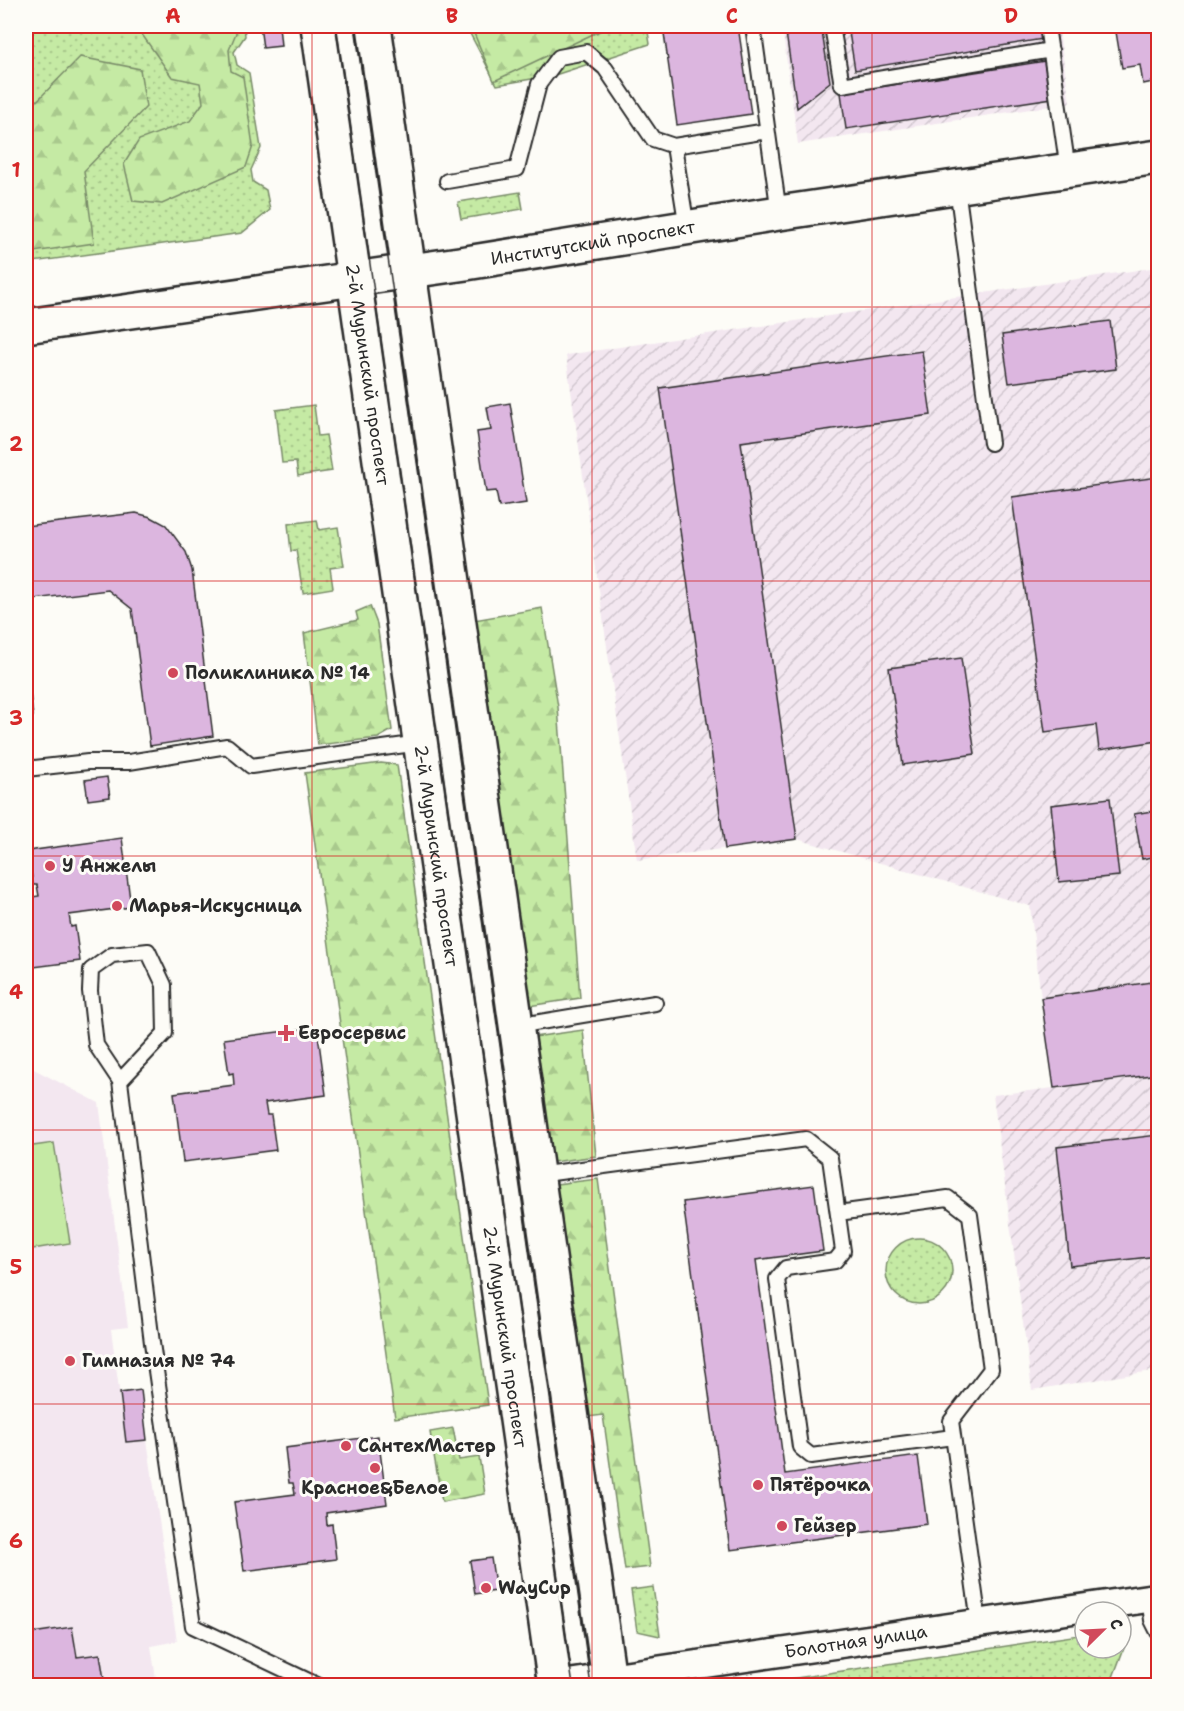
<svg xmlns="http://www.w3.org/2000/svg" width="1184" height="1711" font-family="'Shantell Sans',sans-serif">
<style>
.built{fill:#f3e7f0}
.industrial{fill:url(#industrial-furrows)}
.grass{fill:url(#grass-dots);stroke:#788a68;stroke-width:1.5}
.forest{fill:url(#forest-firs);stroke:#788a68;stroke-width:1.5}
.garden{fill:#c5eaa4;stroke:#788a68;stroke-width:1.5}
.building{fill:#dcb6df;stroke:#2b2b2b;stroke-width:1.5}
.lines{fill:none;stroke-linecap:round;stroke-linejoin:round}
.lane-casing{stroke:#2b2b2b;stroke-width:18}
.street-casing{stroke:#2b2b2b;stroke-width:32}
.secondary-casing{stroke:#2b2b2b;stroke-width:38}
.lane{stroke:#fdfcf7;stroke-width:14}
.street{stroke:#fdfcf7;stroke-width:27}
.secondary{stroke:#fdfcf7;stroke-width:33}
.tram{stroke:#2b2b2b;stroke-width:1.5}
.grid{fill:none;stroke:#d62828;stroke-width:1.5;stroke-opacity:0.55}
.poi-dot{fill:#d1495b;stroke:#fdfcf7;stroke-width:2}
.labels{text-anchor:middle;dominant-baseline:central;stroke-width:6;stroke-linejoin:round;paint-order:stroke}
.street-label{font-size:18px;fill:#2b2b2b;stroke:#fdfcf7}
.poi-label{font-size:18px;font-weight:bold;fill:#2b2b2b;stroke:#fdfcf7;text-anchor:start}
.neatline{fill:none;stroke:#d62828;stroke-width:2}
.grid-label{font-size:20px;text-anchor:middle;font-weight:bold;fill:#d62828}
</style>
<defs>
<pattern id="industrial-furrows" width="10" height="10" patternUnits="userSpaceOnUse" patternTransform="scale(1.5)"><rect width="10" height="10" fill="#f3e7f0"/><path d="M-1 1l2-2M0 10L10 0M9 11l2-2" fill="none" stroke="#d0c6ce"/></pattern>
<pattern id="grass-dots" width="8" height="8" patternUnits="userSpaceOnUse" patternTransform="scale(1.5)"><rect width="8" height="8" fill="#c5eaa4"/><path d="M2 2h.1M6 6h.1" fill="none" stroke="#a9c98d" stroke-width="1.8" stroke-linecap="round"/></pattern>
<pattern id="forest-firs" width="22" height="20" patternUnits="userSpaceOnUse" patternTransform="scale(1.5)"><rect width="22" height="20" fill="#c5eaa4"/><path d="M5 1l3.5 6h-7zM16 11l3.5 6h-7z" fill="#a9c98d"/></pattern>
</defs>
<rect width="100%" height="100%" fill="#fdfcf7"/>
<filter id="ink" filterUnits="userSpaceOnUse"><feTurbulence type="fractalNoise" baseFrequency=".0167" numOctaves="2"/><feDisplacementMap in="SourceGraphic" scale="12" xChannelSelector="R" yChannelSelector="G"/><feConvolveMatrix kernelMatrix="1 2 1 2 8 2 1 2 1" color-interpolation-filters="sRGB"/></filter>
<g filter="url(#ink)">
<path class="built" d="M26,1065L99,1103L128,1327L111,1329L126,1442L147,1440L177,1641L151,1646L157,1685H26Z"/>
<path class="industrial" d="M782,26H1058L1070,103L798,144Z
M1158,267V1370L1032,1390L993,1095L1054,1088L1041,998L1030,906L797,839L637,860L566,355Z"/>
<path class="grass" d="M26,26H244L245,36L234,52L237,65L249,73L261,148L251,170L253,182L266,190L270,210L242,233L26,263Z
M466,26H647L650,44L555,75L497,85Z
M520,192L523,209L461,219L458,202Z
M314,405L318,436L326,435L332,471L298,476L296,462L282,463L276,410Z
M317,520L319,530L338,527L344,566L330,568L333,588L303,593L296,550L291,551L288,524Z
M886 1271a33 33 0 1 1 66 0a33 33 0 1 1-66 0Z
M653,1587L660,1636L637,1631L631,1590Z
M1132,1627L1110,1685H750L1085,1634V1648H1121V1629Z"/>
<path class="forest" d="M136,26H235L236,33L229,50L231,71L243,77L253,146L246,167L162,204L133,201L124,164L139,140L190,121L203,103L200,83L172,77Z
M471,26H610L494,81Z
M80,57L140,69L146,107L84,171L94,243L27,253L26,112Z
M370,606L377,624L392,730L378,738L318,745L304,633L358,620L356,612Z
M542,608L558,707L580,998L529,1006L474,620Z
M381,763L397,765L488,1405L395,1418L305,773Z
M583,1030L596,1156L553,1162L534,1037Z
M598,1179L650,1567L625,1570L603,1415L588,1417L556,1184Z
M453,1428L459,1460L479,1457L485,1494L442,1502L430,1432Z"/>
<path class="garden" d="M54,1143L70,1243L26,1250V1147Z"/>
<path class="building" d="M260,26H279L281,46L263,48Z
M663,26H738L751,114L677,125Z
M785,26H821L830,82L797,108Z
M848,26H1041L1043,39L855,70Z
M1115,26H1158V81L1143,84L1140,65L1122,68Z
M1045,61L1052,98L846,129L841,93Z
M1110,321L1116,369L1009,383L1002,335Z
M922,351L931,415L741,442L797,839L725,849L660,388Z
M510,403L526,503L499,507L496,491L486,492L477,432L491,430L487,407Z
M1158,477V741L1099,750L1096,725L1045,732L1012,497Z
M136,513L151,517L166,525L186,552L192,570L213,736L150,746L132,609L108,590L26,600V526Z
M961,658L975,754L903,765L889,668Z
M30,693L33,716L26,717V694Z
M107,777L110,797L88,800L85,780Z
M1110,798L1119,876L1059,882L1051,805Z
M1158,810V856L1142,859L1134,814Z
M122,838L131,907L69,915L71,927L75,926L80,961L26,968V898L39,896L37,885H33L28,851Z
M1158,981V1074L1054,1088L1041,998Z
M317,1027L326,1095L265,1103L267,1115H271L276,1150L183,1162L174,1093L234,1085L233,1073L229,1074L224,1039Z
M1158,1135V1256L1070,1266L1057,1147Z
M814,1185L823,1251L756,1260L785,1474L918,1456L927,1524L730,1550L683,1202Z
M141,1390L147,1440L126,1442L120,1393Z
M378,1436L387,1504L326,1513L327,1525L332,1524L336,1559L244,1571L234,1502L295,1494L293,1483H289L285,1448Z
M491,1558L496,1591L475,1594L470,1561Z
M72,1627L77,1657L100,1654L105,1686H26V1634Z"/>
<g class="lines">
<g class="lane-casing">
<path id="lane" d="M753,26L779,213
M832,26L842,85L1051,50
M1047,26L1068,170
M674,146L767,131
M447,181L517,169L539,84L559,57L586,52L605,68L653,139L674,146L687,228
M957,187L991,443
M26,769L88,762H129L227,746L251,766L420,743
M516,1026L655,1003
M120,1081L165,1033L164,985L148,951L112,955L91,970L90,991L96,1045L120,1081L152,1343L193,1626L319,1686
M537,1175L806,1139L830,1158L843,1251L835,1261L786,1268L777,1279L800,1447L811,1456L953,1437
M838,1213L948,1198L970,1215L991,1369L951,1421L979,1623
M1149,1598L1152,1620L1158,1632"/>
</g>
<g class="street-casing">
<g id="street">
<path id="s1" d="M551,1686L1158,1597"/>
</g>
</g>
<g class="secondary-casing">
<g id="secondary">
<path id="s2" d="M318,26L555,1686"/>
<path d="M374,26L610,1686"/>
<path id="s3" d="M26,326L466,263L779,213L1158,157"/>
</g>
</g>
<use href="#lane" class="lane"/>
<use href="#street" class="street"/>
<use href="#secondary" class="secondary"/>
<path class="tram" d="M336,26L573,1686
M355,26L591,1686"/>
</g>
</g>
<path class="grid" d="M312,26V1686M592,26V1686M872,26V1686M26,307H1158M26,581H1158M26,856H1158M26,1130H1158M26,1404H1158"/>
<g class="poi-dot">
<circle cx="173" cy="673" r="6"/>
<circle cx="50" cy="866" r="6"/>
<circle cx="117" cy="906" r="6"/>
<path d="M283 1024h6v6h6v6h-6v6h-6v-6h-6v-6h6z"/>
<circle cx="70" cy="1361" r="6"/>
<circle cx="346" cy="1446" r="6"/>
<circle cx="375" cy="1468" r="6"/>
<circle cx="758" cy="1485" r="6"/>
<circle cx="782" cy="1526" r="6"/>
<circle cx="486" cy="1588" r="6"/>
</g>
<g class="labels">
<g class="street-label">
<text stroke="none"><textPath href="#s3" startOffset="573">Институтский проспект</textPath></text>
<text stroke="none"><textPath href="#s2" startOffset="352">2-й Муринский проспект</textPath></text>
<text stroke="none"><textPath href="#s2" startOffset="838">2-й Муринский проспект</textPath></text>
<text stroke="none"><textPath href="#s2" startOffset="1324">2-й Муринский проспект</textPath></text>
<text stroke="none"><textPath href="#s1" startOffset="308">Болотная улица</textPath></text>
</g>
<g class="poi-label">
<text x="185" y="673">Поликлиника № 14</text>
<text x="62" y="866">У Анжелы</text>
<text x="129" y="906">Марья-Искусница</text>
<text x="298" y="1033">Евросервис</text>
<text x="82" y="1361">Гимназия № 74</text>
<text x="358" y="1446">СантехМастер</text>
<text x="770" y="1485">Пятёрочка</text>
<text x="375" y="1488" text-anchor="middle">Красное&amp;Белое</text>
<text x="794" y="1526">Гейзер</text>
<text x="498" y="1588">WayCup</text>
</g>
</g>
<rect width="1184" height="1711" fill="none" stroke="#fdfcf7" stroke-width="66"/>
<g transform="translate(1103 1630) rotate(66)"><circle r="28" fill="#fdfcf7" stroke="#a9a8a5" stroke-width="1.5"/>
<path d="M0-4.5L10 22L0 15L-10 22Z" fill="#d1495b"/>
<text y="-9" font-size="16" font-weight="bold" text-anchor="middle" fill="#2b2b2b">С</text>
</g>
<rect x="33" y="33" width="1118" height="1645" class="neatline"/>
<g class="grid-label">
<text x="173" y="23">A</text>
<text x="452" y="23">B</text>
<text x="732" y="23">C</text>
<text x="1011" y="23">D</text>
<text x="16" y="177">1</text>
<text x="16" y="451">2</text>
<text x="16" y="725">3</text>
<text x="16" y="999">4</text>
<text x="16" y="1274">5</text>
<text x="16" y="1548">6</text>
</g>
</svg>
